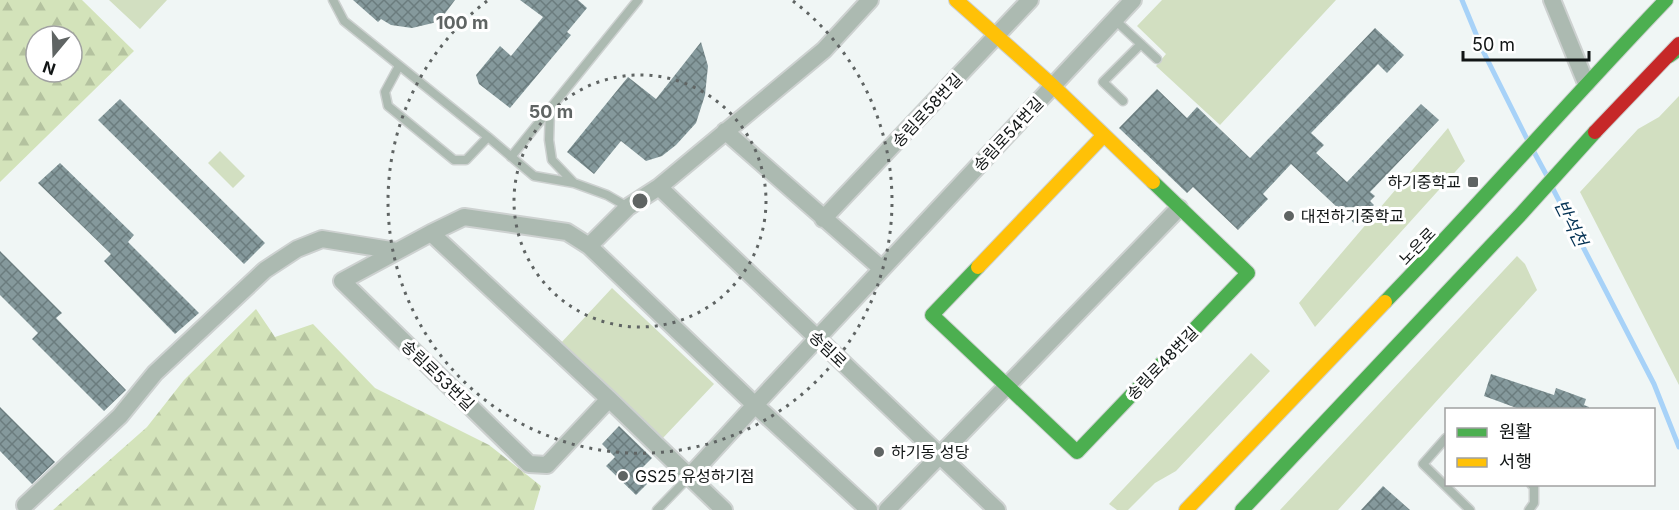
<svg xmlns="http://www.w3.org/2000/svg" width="1679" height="510" font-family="Inter,'Noto Sans KR',sans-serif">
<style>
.green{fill:#d2dfc1}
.forest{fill:url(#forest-firs);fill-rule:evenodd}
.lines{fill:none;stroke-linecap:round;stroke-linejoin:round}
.stream{stroke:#a7d2f8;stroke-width:5}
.building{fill:url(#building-cross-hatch)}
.lane-casing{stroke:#cdd1d0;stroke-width:11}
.street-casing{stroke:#cdd1d0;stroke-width:20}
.fast-casing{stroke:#cdd1d0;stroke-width:16}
.slow-casing{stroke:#cdd1d0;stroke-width:16}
.jam-casing{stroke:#cdd1d0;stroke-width:16}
.lane{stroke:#acbab1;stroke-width:8}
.street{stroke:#acbab1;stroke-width:16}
.fast{stroke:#4caf50;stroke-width:14}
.slow{stroke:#ffc107;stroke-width:14}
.jam{stroke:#c62828;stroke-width:14}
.ring{fill:none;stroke:#5f6463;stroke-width:3;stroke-dasharray:3 6}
.poi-dot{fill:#5f6463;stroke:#fff;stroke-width:2}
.labels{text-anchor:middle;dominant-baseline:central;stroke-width:6;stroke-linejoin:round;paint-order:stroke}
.street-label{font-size:16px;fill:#111515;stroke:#fff}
.poi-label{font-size:16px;fill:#111515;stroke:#fff;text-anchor:start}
.water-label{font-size:18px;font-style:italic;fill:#033153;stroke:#fff}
.centre{fill:#5f6463;stroke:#fff;stroke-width:3}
.ring-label{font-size:18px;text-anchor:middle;font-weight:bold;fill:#5f6463;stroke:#fff;stroke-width:6;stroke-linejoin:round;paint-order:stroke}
</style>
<defs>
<pattern id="forest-firs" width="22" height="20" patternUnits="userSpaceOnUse" patternTransform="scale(1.5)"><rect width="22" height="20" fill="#d3e3ba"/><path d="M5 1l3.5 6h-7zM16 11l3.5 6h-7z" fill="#b4c29f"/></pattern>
<pattern id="building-cross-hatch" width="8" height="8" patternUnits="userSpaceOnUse" patternTransform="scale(1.5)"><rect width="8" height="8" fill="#85999c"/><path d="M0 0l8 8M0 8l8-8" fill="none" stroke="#6b7c7e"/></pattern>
</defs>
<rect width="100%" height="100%" fill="#f0f6f5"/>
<path class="green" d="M109,0H167L140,29Z
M1162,0H1336L1220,125L1156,66L1166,54L1137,26Z
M1679,96V385L1580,192L1638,129L1659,117Z
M1448,128L1465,161L1315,327L1299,303Z
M220,151L245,176L233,188L208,163Z
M1517,256L1525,264L1537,290L1338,510H1280Z
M612,288L714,384L662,439L560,344Z
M1251,353L1270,371L1176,471L1155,483L1128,510H1117L1109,504Z"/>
<path class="forest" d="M0,0H82L134,51L0,182ZM36,36H72V72H36Z
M256,309L275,337L313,324L375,388L489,445L541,486L534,510H53L147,427L184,380Z"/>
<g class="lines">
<path class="stream" d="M1462,0L1483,51L1527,139
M1534,152L1547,176
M1552,187L1654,384L1679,447"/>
</g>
<path class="building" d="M353,0H455L443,16L433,23L412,28L391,25L381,19L378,22Z
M520,0H578L587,8L567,32L571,35L510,108L479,84L476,75L500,46L511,56L543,17Z
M1375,28L1404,55L1387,73L1378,64L1311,133L1324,145L1316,153L1347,182L1421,104L1439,120L1370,192L1375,196L1370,201L1374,205L1355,224L1291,164L1263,194L1268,199L1238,230L1193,187L1187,193L1119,128L1157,89L1187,118L1197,107L1250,158Z
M701,42L708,66L705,95L696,123L676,145L662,156L646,161L621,141L594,174L567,152L628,77L656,99Z
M120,99L265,243L244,264L98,120Z
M60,163L134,235L128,242L199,313L175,334L104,261L111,254L38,183Z
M0,251L62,313L56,318L126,390L104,411L32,339L38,333L0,295Z
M1491,374L1554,395L1556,388L1586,399L1584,405L1589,407V410H1522L1484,396Z
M0,407L55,462L32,484L0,451Z
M619,426L652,458L641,469L652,479L636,495L606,466L615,457L602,444Z
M1383,486L1410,510H1361Z"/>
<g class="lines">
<g class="lane-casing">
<path id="lane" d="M333,0L344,21L488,137L534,176L574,183L607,195L628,207
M1115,20L1157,59
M399,66L385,92L388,106L454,160H466L488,137
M1123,101L1103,82L1141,44
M550,109L549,140L552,160L574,183
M511,157L638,0
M1446,438L1423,464L1470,510
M657,510L689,477
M1529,510L1534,503V487L1531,484"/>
</g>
<g class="street-casing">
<path id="street" d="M1552,0L1586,83
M725,131L882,269
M659,187L997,510
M823,219L1030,0
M431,233L342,281L529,464L547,465L609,399
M589,246L755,405L689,477
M25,505L120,416L155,373L265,270L297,249L322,239L397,251
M724,510L609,399L431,233L464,217L567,232L589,246L628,207L659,187L824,50L870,0
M869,510L755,405L1133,0
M887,510L1179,208"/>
</g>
<g class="fast-casing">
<path id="fast" d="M1669,56L1679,49
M978,267L932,315L1077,452L1248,273L1153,182
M1385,302C1481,203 1571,99 1666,0
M1242,510L1521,214L1595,132"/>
</g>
<g class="slow-casing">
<path id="slow" d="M956,0L1053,86L1153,182
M978,267L1104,135
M1186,510L1385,302"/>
</g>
<g class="jam-casing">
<path id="jam" d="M1595,132L1679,44"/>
</g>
<use href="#lane" class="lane"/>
<use href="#street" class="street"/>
<use href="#fast" class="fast"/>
<use href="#slow" class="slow"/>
<use href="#jam" class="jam"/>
</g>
<g class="ring">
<circle cx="640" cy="201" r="126"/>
<path d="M793 1A252 252 0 1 1 487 1"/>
</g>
<g class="poi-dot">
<rect x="1467" y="176" width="12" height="12" rx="3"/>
<circle cx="1289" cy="216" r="6"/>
<circle cx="879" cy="452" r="6"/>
<circle cx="623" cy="476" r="6"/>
</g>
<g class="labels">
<g class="street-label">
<text transform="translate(927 110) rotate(-47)">송림로58번길</text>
<text transform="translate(1008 134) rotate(-47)">송림로54번길</text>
<text transform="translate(1417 246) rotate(-46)">노은로</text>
<text transform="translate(828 349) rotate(44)">송림로</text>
<text transform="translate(1162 363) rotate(-46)">송림로48번길</text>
<text transform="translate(438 375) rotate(44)">송림로53번길</text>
</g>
<g class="poi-label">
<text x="1461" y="182" text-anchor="end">하기중학교</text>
<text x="1301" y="216">대전하기중학교</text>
<text x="891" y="452">하기동 성당</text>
<text x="635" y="476">GS25 유성하기점</text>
</g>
<g class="water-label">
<text transform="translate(1571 223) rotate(63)">반석천</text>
</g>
</g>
<circle cx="640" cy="201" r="9" class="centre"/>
<g class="ring-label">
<text x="462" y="29">100 m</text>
<text x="551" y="118">50 m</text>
</g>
<rect x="1445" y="408" width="210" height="78" fill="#ffffff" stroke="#a0a1a1" stroke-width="1.5"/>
<rect x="1457" y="428" width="30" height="9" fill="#4caf50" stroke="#a0a1a1" stroke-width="1.5"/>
<text x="1499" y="438" font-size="18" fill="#111515">원활</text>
<rect x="1457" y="458" width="30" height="9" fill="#ffc107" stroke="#a0a1a1" stroke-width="1.5"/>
<text x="1499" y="468" font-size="18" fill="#111515">서행</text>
<g transform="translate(54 54) rotate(199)"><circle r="28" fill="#ffffff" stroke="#a0a1a1" stroke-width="1.5"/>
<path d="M0-4.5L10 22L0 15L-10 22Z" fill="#5f6463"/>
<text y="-9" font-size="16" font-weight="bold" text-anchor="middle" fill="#111515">N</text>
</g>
<path d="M1463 51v9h126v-9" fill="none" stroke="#111515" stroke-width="3"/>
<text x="1472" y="51" font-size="18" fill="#111515" stroke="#ffffff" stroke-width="4.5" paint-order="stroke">50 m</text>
</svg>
